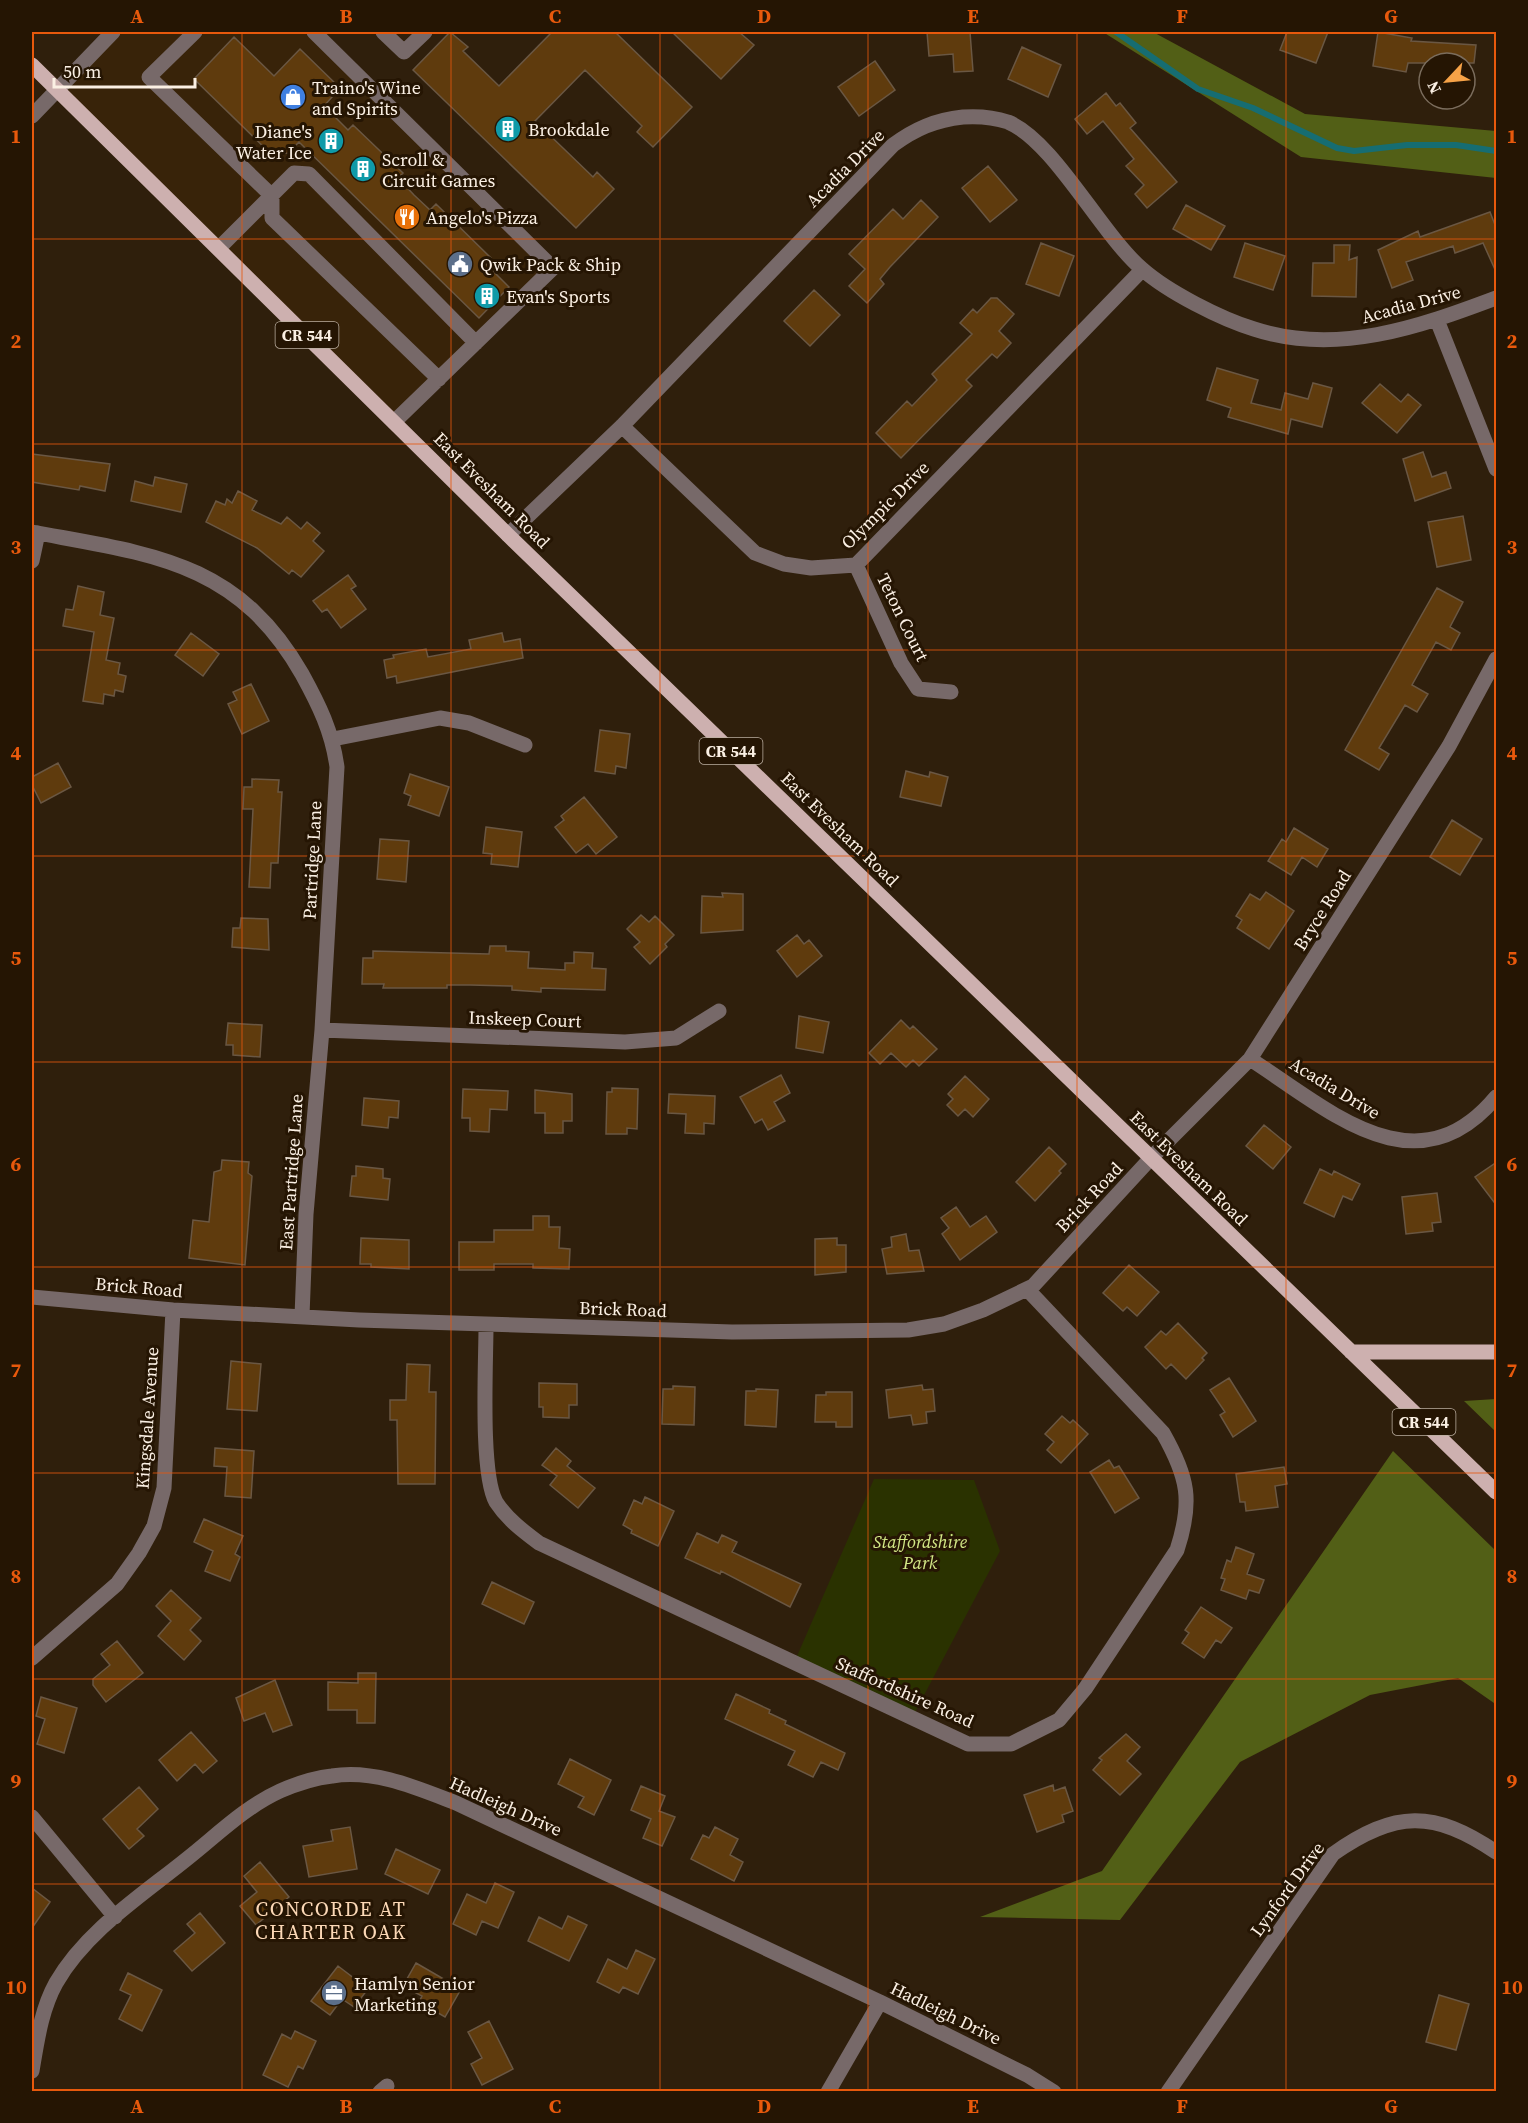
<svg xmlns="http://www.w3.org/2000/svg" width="1528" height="2123" font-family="'Source Serif 4',serif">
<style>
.built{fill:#382309}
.green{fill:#2a3200}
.forest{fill:#525f16}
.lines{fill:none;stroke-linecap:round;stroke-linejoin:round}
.stream{stroke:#166d72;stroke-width:6}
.building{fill:#5f3b0d;stroke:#6a5743;stroke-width:1.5}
.minor{stroke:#776969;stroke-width:15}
.major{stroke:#cdb0af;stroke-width:15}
.grid{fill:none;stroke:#e8590c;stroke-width:1.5;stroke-opacity:0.55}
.labels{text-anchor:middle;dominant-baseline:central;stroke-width:6;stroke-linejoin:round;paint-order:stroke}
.shield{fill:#251503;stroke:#bbaea0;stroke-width:1.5}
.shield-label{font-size:16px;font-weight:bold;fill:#fbf0e4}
.poi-label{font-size:18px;fill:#fbf0e4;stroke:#251503;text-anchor:start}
.street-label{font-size:18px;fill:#fbf0e4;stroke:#251503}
.park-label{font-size:18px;font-style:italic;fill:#d3e886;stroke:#251503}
.neighbourhood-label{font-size:20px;letter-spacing:1.5px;fill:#fcd8b6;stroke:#251503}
.neatline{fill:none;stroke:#e8590c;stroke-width:2}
.grid-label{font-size:20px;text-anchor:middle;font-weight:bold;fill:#e8590c}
</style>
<rect width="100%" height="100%" fill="#2f1f0c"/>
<path class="built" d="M113,32H314L553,268L394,422L57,89Z"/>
<path class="green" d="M874,1479L974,1480L1000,1551L912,1718L794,1663Z"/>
<path class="forest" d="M1103,32H1153L1305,114L1496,131V178L1301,157Z
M1496,1399V1432L1464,1401Z
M1393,1451L1496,1551V1702L1494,1703L1458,1678L1370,1695L1240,1762L1120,1920L980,1917L1102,1871Z"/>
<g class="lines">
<path class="stream" d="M1116,32L1198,89L1253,108L1337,148L1354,151L1407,145H1456L1496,151"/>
</g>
<path class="building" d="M450,32L468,47L463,51L499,86L552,32H615L692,107L653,147L637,132L642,126L585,70L535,121L593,177L597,172L614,189L576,228L413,70Z
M672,32H739L754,45L721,79Z
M927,32H970L973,71L954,72L953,54L929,56Z
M1287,32H1328L1316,63L1280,50Z
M1378,32L1412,38L1411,41L1476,45L1474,63H1408L1406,72L1373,66Z
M234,37L274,76L300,49L340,88L324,106L348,130L353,125L403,173L398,178L414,195L430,210L436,204L491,258L485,263L509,287L479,318L299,142L288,153L271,154L194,79Z
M1022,47L1061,65L1048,97L1008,79Z
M875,61L895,90L859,116L838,87Z
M1106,93L1116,106L1120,103L1136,123L1130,128L1177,182L1147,208L1135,194L1144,185L1126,166L1134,159L1103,121L1087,134L1075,119Z
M988,166L1017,200L990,222L962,188Z
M921,200L938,217L890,267L880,279L884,284L867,303L849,286L865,269L849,254L893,209L903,219Z
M1186,205L1225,226L1211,250L1173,229Z
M1490,212L1497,230V274L1483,243L1455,253L1453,246L1406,262L1413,280L1392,288L1378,250L1418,231L1420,237Z
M1041,243L1074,256L1059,296L1026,284Z
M1245,243L1285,256L1273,290L1234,277Z
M1334,245H1350L1349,260L1357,257L1356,297L1312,296L1313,263H1334Z
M814,290L840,315L810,346L784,321Z
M991,298H997L1014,314L999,331L1011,343L997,358L992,354L966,380L972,386L901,458L876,433L907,401L912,406L937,380L932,374L972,334L960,323L973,309L977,313Z
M1217,368L1258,380L1251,403L1281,410L1285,393L1308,399L1313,383L1332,388L1322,427L1291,419L1288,434L1228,417L1231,408L1207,400Z
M1380,384L1401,402L1408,394L1421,405L1397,433L1362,403Z
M1423,452L1432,477L1446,472L1451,488L1415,501L1403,459Z
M32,454L110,464L105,491L80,486L79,490L32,482Z
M155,477L187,484L181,512L131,501L135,481L153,486Z
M238,491L257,501L252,510L281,524L287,517L301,529L307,522L320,533L313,541L324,551L301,577L292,570L289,574L257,548L206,522L216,501L225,505L227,499L232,503Z
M1463,516L1471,560L1437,567L1428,522Z
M348,575L356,586L351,589L366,609L341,628L327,609L322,612L313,601Z
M78,586L104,592L100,615L114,618L106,660L120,663L118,674L126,676L123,692L115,690L114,696L104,694L103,704L83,701L94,632L63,626L66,609L73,610Z
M1437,588L1463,602L1450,627L1460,633L1451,650L1436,642L1412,685L1428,694L1417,712L1405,705L1379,748L1389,754L1379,770L1345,750Z
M191,633L219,654L203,676L175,655Z
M502,633L504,642L520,639L523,658L397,683L396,676L387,678L384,660L394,658L393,655L426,649L428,657L471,649L469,640Z
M251,684L269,721L242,734L228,704L237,700L233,692Z
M600,730L630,734L626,768L616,766L615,774L595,771Z
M58,763L71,787L41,803L32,785V777Z
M906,771L929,777L930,772L948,777L941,806L900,797Z
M410,774L449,787L439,816L408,805L411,796L404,793Z
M252,779L279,780L278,792H282L278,863H271L270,888L249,887L253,809H243L244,787H252Z
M584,797L617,837L596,854L588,844L576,853L555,827L564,820L561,816Z
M1452,820L1482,839L1460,875L1430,857Z
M486,827L522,832L518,867L491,864L492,854L483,853Z
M1294,828L1328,849L1317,867L1302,857L1291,875L1268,861L1282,839L1286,842Z
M380,839L409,841L406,882L377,879Z
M1266,892L1294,911L1269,949L1237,928L1242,920L1236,916L1250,894L1260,900Z
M722,893L743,894V930L701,933L702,896L723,897Z
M641,915L649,922L655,916L674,935L665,944L667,947L650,964L634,947L640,942L627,929Z
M241,918L268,919L269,950L232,947L233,928H240Z
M797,935L804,944L809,940L822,956L797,977L777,951Z
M490,946H506V951L529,952L528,968L565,970V963H574V952L593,953L592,968L606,969L605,990L541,988V992L512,990V986L470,985H447V988H383L384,984H362L363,958H373V951L489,954Z
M799,1016L829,1022L823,1053L796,1048Z
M901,1020L910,1029L913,1026L937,1049L919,1066L913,1060L906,1067L891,1053L880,1064L869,1053Z
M228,1023L262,1025L260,1057L233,1055V1045H226Z
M781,1075L790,1093L774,1102L785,1121L768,1130L762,1119L755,1123L740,1097Z
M965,1076L989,1099L973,1117L965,1109L958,1116L947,1105L953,1099L948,1094Z
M612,1088L638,1089L637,1129L627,1128V1134H606L607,1092H612Z
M463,1089L508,1091L507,1110L490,1109L489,1132L470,1131V1118H462Z
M535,1090L572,1094V1121H563V1133H545V1113H535Z
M669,1094L715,1096L714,1124L704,1123V1134L685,1133L686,1114L668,1113Z
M364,1098L399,1101L398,1118L389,1117L388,1128L362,1125Z
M1264,1125L1291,1147L1273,1169L1246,1146Z
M1049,1147L1066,1164L1059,1171L1061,1173L1035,1201L1016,1182Z
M222,1160L249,1162L248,1173L252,1176L245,1265L189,1258L193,1220L209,1222L214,1172L221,1170Z
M1497,1162V1206L1475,1177Z
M356,1166L383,1169V1178L390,1179L388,1200L350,1196L352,1176H356Z
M1320,1169L1332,1175L1334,1171L1360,1184L1352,1200L1343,1196L1334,1217L1304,1203Z
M1437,1193L1441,1222L1432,1223L1433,1231L1406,1234L1402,1197Z
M956,1207L970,1227L986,1216L997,1232L960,1260L942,1234L949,1228L941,1218Z
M533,1216H549V1227H560L559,1248L570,1249L569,1269L533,1268V1264H494V1270H459V1242H494V1230H533Z
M906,1234L909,1251L919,1250L924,1271L887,1274L882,1249L892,1247L891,1237Z
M361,1238L409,1240V1269L371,1267V1264H360Z
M837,1238V1245H846V1272L815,1275V1239Z
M1129,1265L1159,1292L1137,1316L1127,1307L1123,1311L1103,1293Z
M1178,1323L1207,1353L1202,1358L1204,1360L1186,1379L1171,1364L1166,1369L1145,1347L1161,1331L1166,1335Z
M231,1361L261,1364L257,1411L227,1409Z
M407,1364L430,1365L429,1392H436L435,1484H398L397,1420H390V1400H406Z
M1229,1378L1256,1421L1233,1437L1220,1415L1225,1412L1210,1390Z
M539,1383L577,1384V1405H569V1418L543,1417V1407H539Z
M922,1385L923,1390L933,1389L935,1411L926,1412L927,1423L913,1425L911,1415L889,1418L886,1390Z
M673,1386L695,1387L694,1425L662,1424L663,1389H673Z
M756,1389L778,1390L776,1427L745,1425L746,1391H756Z
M826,1392H852V1427H836V1422H815L816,1395H826Z
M1062,1416L1070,1423L1073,1420L1088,1434L1061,1463L1047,1450L1054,1442L1045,1434Z
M215,1448L254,1451L251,1498L225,1496L227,1467L214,1466Z
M556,1448L571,1461L567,1466L595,1488L578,1508L550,1485L557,1476L542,1465Z
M1109,1460L1114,1468L1119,1466L1139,1498L1115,1513L1090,1472Z
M1284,1467L1287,1484L1275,1486L1278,1507L1246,1511L1245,1502H1240L1236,1474Z
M645,1497L674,1511L658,1546L631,1533L632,1530L623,1525L634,1500L642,1504Z
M204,1519L243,1536L235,1554L240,1557L230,1581L205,1571L213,1551L194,1542Z
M697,1533L718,1543L722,1535L737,1542L732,1552L801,1584L790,1607L721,1571L720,1574L685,1558Z
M1236,1547L1254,1554L1247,1574L1264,1580L1259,1593L1249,1590L1246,1599L1221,1590L1225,1579L1221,1578L1227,1560L1231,1562Z
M492,1582L534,1602L524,1624L482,1604Z
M171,1590L201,1618L190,1630L201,1641L184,1660L158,1636L171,1621L156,1606Z
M1201,1607L1232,1628L1221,1643L1216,1640L1204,1658L1182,1643L1189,1633L1185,1630Z
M117,1641L143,1673L106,1702L93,1685V1679L110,1665L101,1654Z
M358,1673H376L375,1723H357V1710H328V1682L358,1683Z
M275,1680L292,1725L273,1732L265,1713L244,1721L236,1698Z
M736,1694L770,1710L769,1713L786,1721L785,1724L845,1753L838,1770L821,1762L813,1777L788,1765L795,1751L725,1719Z
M41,1697L77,1708L64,1753L37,1744L45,1719L36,1716Z
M191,1732L217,1761L203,1773L195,1764L177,1781L159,1760Z
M1126,1734L1140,1747L1127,1761L1141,1774L1120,1795L1093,1770L1102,1760L1099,1758Z
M570,1759L611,1780L594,1815L578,1807L584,1797L558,1784Z
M1053,1785L1054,1791L1065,1787L1073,1811L1062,1815L1064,1822L1037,1832L1024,1795Z
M641,1786L665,1796L659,1811L675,1817L662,1846L643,1838L651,1819L631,1810Z
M139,1787L158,1809L137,1829L144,1836L129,1849L103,1819Z
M350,1827L357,1869L309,1877L303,1846L333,1841L331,1830Z
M715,1827L738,1839L730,1855L743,1862L734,1881L691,1859L703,1835L709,1838Z
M396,1849L440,1870L428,1894L385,1874Z
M260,1862L289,1897L256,1925L240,1906L257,1892L244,1876Z
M495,1883L514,1892L498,1928L482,1921L476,1935L453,1924L467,1894L486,1903Z
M32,1888L50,1902L32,1928Z
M200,1913L225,1943L192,1971L174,1951L195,1933L187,1924Z
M568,1916L587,1925L569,1961L528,1941L539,1917L562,1929Z
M636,1950L655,1959L638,1994L623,1987L619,1993L597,1982L608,1959L627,1969Z
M416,1963L461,1989L445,2017L419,2002L422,1996L403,1986Z
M338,1966L368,1989L354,2007L342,1999L330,2015L311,2001Z
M128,1973L162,1990L142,2031L119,2019L131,1995L120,1990Z
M1439,1995L1469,2004L1456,2050L1426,2042Z
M489,2021L513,2069L482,2085L471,2064L482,2058L468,2032Z
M295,2031L316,2041L303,2069L298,2066L288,2087L263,2075L282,2034L291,2039Z"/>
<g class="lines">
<path class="minor" d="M195,32L149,77L272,196V218L439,379
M314,32L553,268L394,422
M383,32L404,52L425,32
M32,116L113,32
M219,248L294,173L309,174L476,343
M1437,320L1496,469
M622,426L755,553L784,564L811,568L856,565L1142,270
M32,532C149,554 237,560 302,674C319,705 332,731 337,767L322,1030L306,1214L302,1316
M508,535L622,426L893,145C915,129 935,120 963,117C978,116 993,117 1008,122C1054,141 1101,234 1142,269C1168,292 1221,319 1254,329C1337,356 1419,327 1496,298
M32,561L38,533
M856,565L901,663L918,689L951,692
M333,739L440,718L469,723L525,745
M322,1030L625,1042L676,1038L719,1011
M1250,1059C1328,1109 1416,1193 1496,1097
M32,1297L173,1310L359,1320L732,1332L908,1330L944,1324L983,1310L1033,1286L1151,1158L1250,1059L1449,746L1496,659
M486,1326C486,1364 480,1473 496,1502C507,1519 523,1531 539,1543L968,1744H1011L1059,1720L1085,1689L1177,1550C1193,1501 1188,1477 1163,1433L1027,1289
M32,1658L117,1584L139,1553L154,1526L164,1488L173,1310
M32,1817L115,1917
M32,2071C37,2042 41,2010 56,1983C86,1931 141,1896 188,1858C217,1835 245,1807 280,1791C296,1784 314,1778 332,1776C374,1769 417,1788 456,1803L880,2002L1027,2075L1054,2092
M380,2092L387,2086
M828,2092L880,2002
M1168,2092L1333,1854C1395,1810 1434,1810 1496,1852"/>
<path class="major" d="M32,65L508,535L1496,1492
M1351,1352H1496"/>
</g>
<path class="grid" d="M242,32V2092M451,32V2092M660,32V2092M868,32V2092M1077,32V2092M1286,32V2092M32,239H1496M32,444H1496M32,650H1496M32,856H1496M32,1062H1496M32,1267H1496M32,1473H1496M32,1679H1496M32,1884H1496"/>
<defs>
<g id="shop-disc" transform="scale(1.35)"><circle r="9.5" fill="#3f7fe0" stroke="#251503"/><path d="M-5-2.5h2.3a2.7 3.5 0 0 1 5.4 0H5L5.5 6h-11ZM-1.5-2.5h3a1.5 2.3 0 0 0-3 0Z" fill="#fff"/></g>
<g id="building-disc" transform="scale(1.35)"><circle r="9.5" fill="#0f9aa8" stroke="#251503"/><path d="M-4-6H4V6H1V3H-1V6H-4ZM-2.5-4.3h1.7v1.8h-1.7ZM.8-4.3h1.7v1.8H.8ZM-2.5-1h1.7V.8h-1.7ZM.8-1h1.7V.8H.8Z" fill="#fff"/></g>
<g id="restaurant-disc" transform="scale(1.35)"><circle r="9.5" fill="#e8710a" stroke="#251503"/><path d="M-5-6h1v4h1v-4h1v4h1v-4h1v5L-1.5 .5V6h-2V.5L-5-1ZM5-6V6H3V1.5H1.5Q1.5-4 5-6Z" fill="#fff"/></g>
<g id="civic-disc" transform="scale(1.35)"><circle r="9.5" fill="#5c6f8a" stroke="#251503"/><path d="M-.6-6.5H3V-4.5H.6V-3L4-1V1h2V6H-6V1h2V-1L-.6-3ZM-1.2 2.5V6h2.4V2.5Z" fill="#fff"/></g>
<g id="office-disc" transform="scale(1.35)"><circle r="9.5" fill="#5c6f8a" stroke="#251503"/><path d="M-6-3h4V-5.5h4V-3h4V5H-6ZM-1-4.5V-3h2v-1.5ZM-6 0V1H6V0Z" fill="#fff"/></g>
</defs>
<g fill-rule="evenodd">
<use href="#shop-disc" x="293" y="97"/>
<use href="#building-disc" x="508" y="129"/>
<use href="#building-disc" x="331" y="141"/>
<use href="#building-disc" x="363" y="169"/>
<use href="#restaurant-disc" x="407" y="217"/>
<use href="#civic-disc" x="460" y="264"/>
<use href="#building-disc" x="487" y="296"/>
<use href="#office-disc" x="334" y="1993"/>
</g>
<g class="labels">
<g class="shield">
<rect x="275.5" y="322" width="63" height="26" rx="4.5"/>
<rect x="699.5" y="738" width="63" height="26" rx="4.5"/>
<rect x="1392.5" y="1409" width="63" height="26" rx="4.5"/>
</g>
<g class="shield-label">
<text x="307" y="335">CR 544</text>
<text x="731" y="751">CR 544</text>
<text x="1424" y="1422">CR 544</text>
</g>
<g class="poi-label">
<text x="312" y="87">Traino's Wine<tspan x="312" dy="21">and Spirits</tspan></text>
<text x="528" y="129">Brookdale</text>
<text x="312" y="131" text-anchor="end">Diane's<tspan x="312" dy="21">Water Ice</tspan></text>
<text x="382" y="159">Scroll &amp;<tspan x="382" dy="21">Circuit Games</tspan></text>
<text x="426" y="217">Angelo's Pizza</text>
<text x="480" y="264">Qwik Pack &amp; Ship</text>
<text x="506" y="296">Evan's Sports</text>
<text x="354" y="1983">Hamlyn Senior<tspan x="354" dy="21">Marketing</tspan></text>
</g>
<g class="street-label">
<text transform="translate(845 168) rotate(-45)">Acadia Drive</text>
<text transform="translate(1411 304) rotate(-15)">Acadia Drive</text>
<text transform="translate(492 490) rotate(45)">East Evesham Road</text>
<text transform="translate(885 505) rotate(-45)">Olympic Drive</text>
<text transform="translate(903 617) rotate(64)">Teton Court</text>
<text transform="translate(840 829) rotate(44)">East Evesham Road</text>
<text transform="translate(312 860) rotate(-87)">Partridge Lane</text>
<text transform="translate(1322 910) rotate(-58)">Bryce Road</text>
<text transform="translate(525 1019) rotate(2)">Inskeep Court</text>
<text transform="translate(1335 1088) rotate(31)">Acadia Drive</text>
<text transform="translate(1189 1168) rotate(44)">East Evesham Road</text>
<text transform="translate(291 1172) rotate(-86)">East Partridge Lane</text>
<text transform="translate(1089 1197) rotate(-47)">Brick Road</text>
<text transform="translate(139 1287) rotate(5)">Brick Road</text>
<text transform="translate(623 1309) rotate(2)">Brick Road</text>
<text transform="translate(147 1418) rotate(-86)">Kingsdale Avenue</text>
<text transform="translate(905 1692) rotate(24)">Staffordshire Road</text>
<text transform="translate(506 1806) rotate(24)">Hadleigh Drive</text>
<text transform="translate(1287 1889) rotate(-54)">Lynford Drive</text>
<text transform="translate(946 2013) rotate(26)">Hadleigh Drive</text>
</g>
<g class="park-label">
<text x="920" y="1541">Staffordshire<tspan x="920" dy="21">Park</tspan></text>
</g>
<g class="neighbourhood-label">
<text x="331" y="1909">CONCORDE AT<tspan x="331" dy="23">CHARTER OAK</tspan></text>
</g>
</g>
<rect width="1528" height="2123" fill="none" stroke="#251503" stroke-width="66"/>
<g transform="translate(1447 81) rotate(244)"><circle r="28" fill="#251503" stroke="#7b6d5d" stroke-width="1.5"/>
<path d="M0-4.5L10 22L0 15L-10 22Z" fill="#f6a247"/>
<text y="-9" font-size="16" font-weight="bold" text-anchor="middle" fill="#fbf0e4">N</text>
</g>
<path d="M54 78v9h141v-9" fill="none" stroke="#fbf0e4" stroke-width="3"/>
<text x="63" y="78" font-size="18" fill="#fbf0e4" stroke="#251503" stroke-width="4.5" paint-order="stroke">50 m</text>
<rect x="33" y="33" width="1462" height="2057" class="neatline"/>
<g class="grid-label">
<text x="137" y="23">A</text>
<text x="346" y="23">B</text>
<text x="555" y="23">C</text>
<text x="764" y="23">D</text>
<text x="973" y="23">E</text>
<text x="1182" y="23">F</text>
<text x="1391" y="23">G</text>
<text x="16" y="143">1</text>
<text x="1512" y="143">1</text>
<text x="16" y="348">2</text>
<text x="1512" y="348">2</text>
<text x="16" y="554">3</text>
<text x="1512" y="554">3</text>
<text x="16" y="760">4</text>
<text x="1512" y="760">4</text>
<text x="16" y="965">5</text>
<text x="1512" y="965">5</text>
<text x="16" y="1171">6</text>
<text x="1512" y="1171">6</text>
<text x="16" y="1377">7</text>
<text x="1512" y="1377">7</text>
<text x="16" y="1583">8</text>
<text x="1512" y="1583">8</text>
<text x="16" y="1788">9</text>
<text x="1512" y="1788">9</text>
<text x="16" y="1994">10</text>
<text x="1512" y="1994">10</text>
<text x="137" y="2113">A</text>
<text x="346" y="2113">B</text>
<text x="555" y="2113">C</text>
<text x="764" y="2113">D</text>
<text x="973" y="2113">E</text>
<text x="1182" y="2113">F</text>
<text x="1391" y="2113">G</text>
</g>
</svg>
